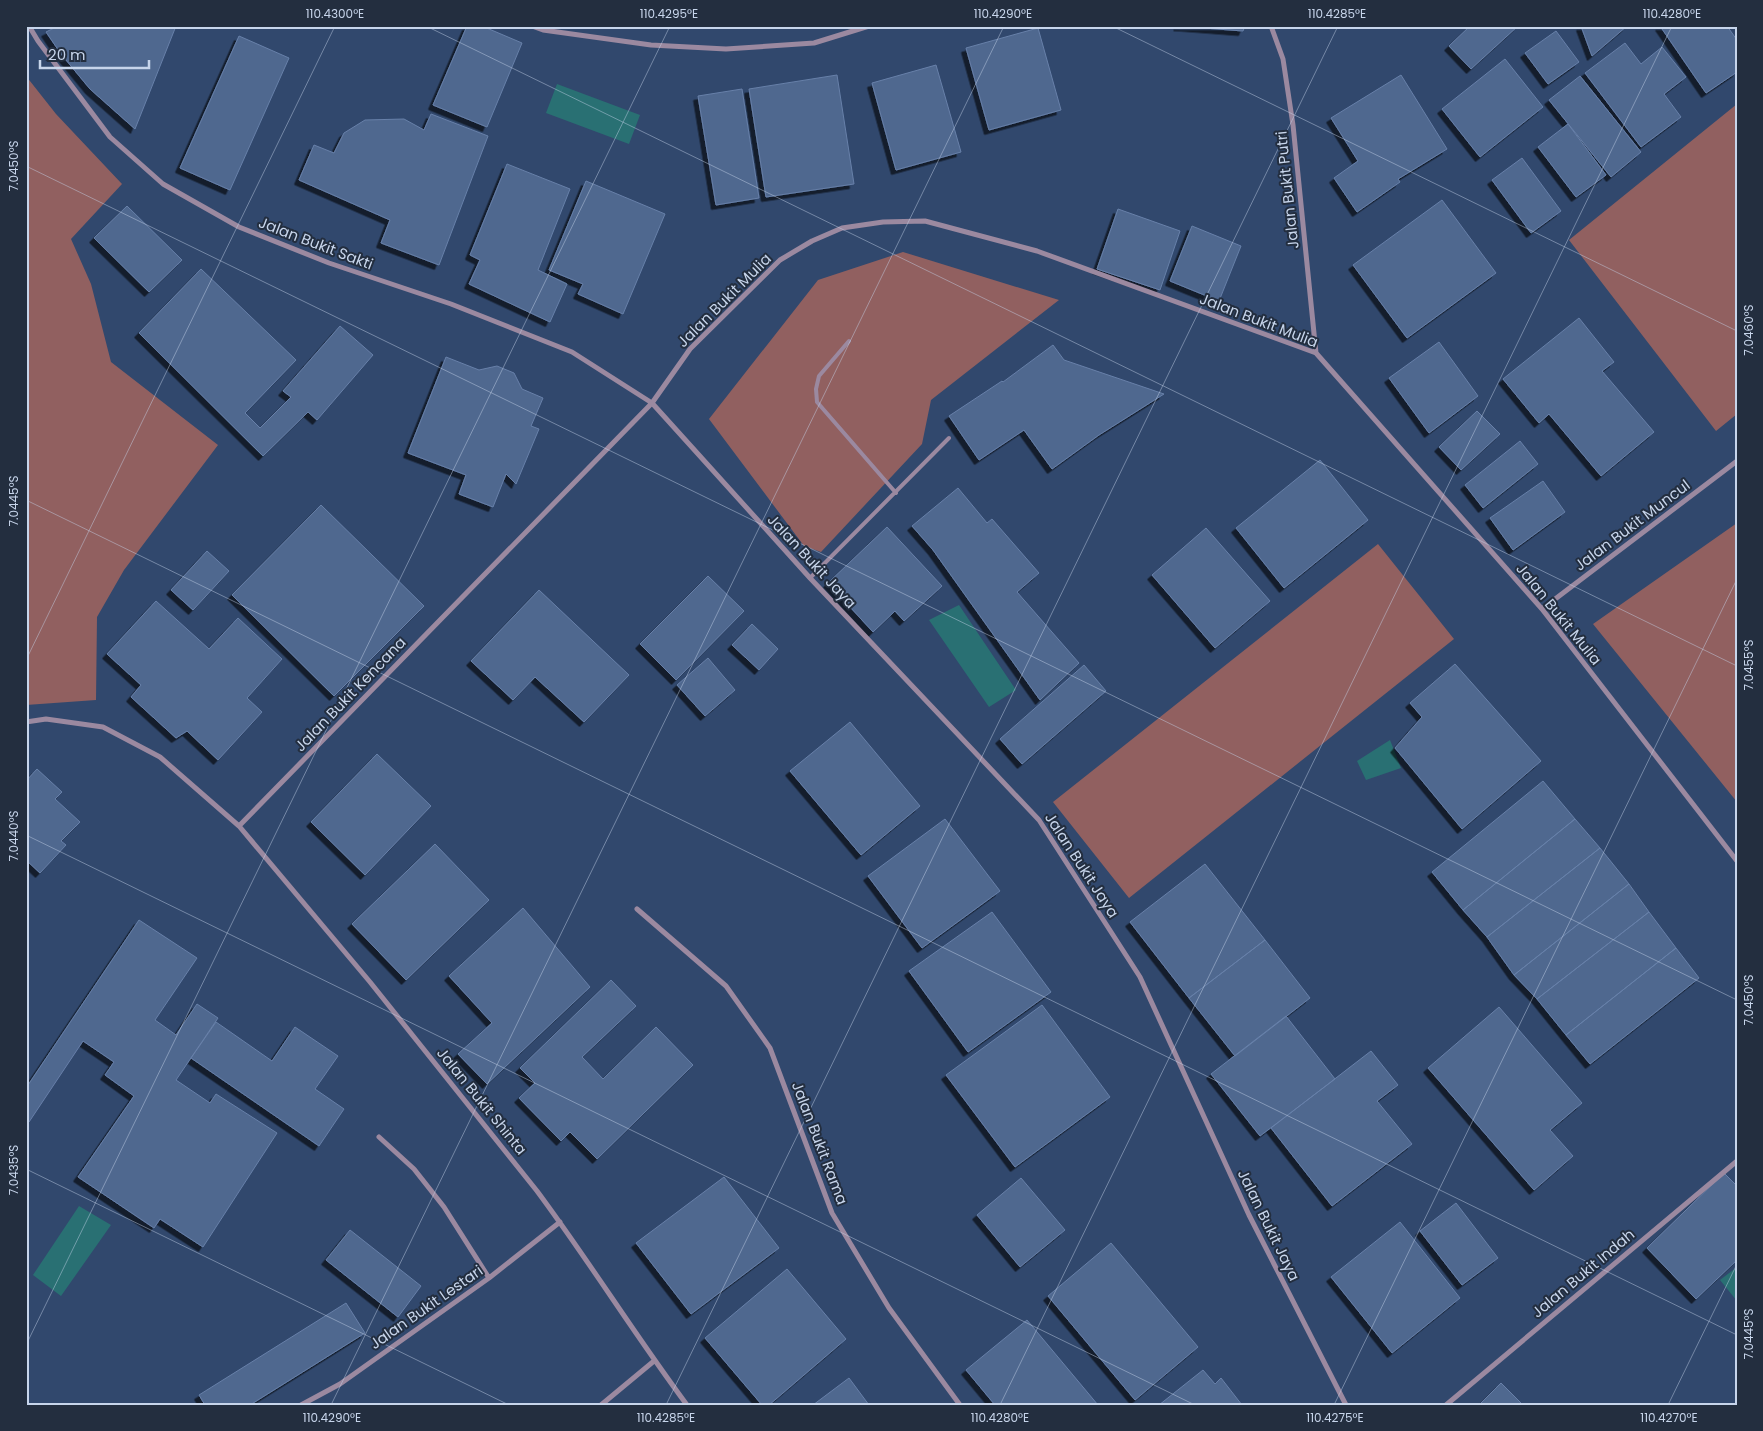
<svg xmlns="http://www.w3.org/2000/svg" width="1763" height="1431" font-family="Poppins,sans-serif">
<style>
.green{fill:#916060}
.water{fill:#297073}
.building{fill:#50688f;stroke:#6780a9;filter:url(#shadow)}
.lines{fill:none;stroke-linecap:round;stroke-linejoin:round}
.lane{stroke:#9b89a0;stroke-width:4}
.street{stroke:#9b89a0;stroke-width:5}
.ticks{fill:none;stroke:#c7d5eb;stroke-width:1;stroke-opacity:0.45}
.labels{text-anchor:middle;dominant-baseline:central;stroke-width:4;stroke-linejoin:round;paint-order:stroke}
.street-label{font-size:15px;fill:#c7d5eb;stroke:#232e3f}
.neatline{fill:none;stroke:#c7d5eb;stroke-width:2}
.ticks-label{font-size:12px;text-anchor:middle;fill:#c7d5eb}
</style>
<defs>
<filter id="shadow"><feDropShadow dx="-4.5" dy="4.5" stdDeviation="0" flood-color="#0009"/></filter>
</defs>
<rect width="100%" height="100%" fill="#31486d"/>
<path class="green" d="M26,76L56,114L122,184L71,239L91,284L111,362L218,445L124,570L97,617L96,700L26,705Z
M1737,104V414L1716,431L1569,240Z
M903,252L1059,300L931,400L922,444L821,552L804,546L709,419L818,280Z
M1737,523V802L1593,624Z
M1378,544L1454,639L1129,898L1053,802Z"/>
<path class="water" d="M557,84L640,115L629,144L546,113Z
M959,605L1016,690L989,707L929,620Z
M1390,740L1401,768L1366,780L1357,761Z
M79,1206L111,1225L61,1296L33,1275Z
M1737,1267V1301L1720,1280Z"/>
<path class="building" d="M58,26H176L135,129L90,89L61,54L46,32Z
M467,26H482L522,43L487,127L433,105Z
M1178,26H1245L1243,31Z
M1470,26H1518L1471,69L1449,46Z
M1581,26H1627L1592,56Z
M1660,26H1727L1737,40V72L1706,93Z
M1038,28L1061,110L989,130L966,48Z
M1556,31L1579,62L1548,84L1525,53Z
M239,36L289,58L230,190L180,168Z
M1625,43L1641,64L1662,47L1686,77L1664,94L1681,117L1641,147L1585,73Z
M1505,59L1543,107L1480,157L1442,109Z
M936,65L961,152L896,170L872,83Z
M837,75L854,184L766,197L749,89Z
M1401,75L1447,149L1398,179L1400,182L1357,212L1334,178L1358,161L1331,118Z
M1580,76L1641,152L1611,177L1549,100Z
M742,89L759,198L716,205L698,96Z
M431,114L488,136L439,265L381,243L390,220L299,180L314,145L334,153L344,133L365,120L404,119L424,130Z
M1568,124L1606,175L1576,197L1538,147Z
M1522,158L1561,211L1531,233L1492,180Z
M507,164L570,189L538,270L567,284L550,322L469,284L480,260L470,255Z
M586,181L665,214L623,314L578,294L583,284L549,270Z
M1442,200L1496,273L1407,338L1353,265Z
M127,206L182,260L149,292L94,238Z
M1118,209L1180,231L1160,290L1097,269Z
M1192,226L1241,246L1219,301L1170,281Z
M201,269L296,360L245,413L260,428L291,397L283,391L340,326L373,355L317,420L308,412L263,456L139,333Z
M1579,318L1614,362L1602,371L1654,432L1601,476L1549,414L1539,423L1503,379Z
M1439,342L1478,396L1429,433L1389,378Z
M1053,345L1064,360L1164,394L1099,435L1052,469L1024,430L979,460L949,416L1002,381L1003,382Z
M446,357L479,370L497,366L514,373L522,389L543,398L531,426L539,429L516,484L506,474L493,507L459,494L466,475L408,453Z
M1477,411L1500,434L1461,470L1439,447Z
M1520,441L1538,464L1483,508L1465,485Z
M1320,460L1368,520L1284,588L1236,528Z
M1543,481L1565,512L1513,550L1490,518Z
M958,488L987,523L992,519L1039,573L1017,592L1079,663L1040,700L933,550L912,526Z
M321,505L424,606L334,696L232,595Z
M887,527L942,586L904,621L895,611L873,632L828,583Z
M1206,528L1270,601L1215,648L1152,575Z
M207,551L229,571L193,610L171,590Z
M708,576L744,611L676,680L640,644Z
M539,590L629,675L584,722L535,677L513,700L471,661Z
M156,601L209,649L238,618L282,659L247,698L262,712L218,760L187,731L176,738L131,697L141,685L107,654Z
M752,624L778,649L759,670L732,645Z
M708,658L735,690L705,716L677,685Z
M1455,664L1541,761L1462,829L1395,748L1422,717L1410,703Z
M1084,665L1106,691L1022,764L1000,739Z
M850,722L920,806L861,855L790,771Z
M377,754L431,806L365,875L311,822Z
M37,769L62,792L55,799L80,822L61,841L66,845L40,873L26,860V781Z
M1543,781L1575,819L1463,910L1432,872Z
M945,819L1000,891L922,948L868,876Z
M1575,819L1600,848L1487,937L1463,910Z
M435,844L489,900L406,980L352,924Z
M1600,848L1629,884L1514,975L1487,937Z
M1205,864L1265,940L1189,998L1130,922Z
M1629,884L1649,912L1537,999L1514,975Z
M523,908L590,987L487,1084L458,1054L492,1023L449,976Z
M992,912L1051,992L968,1052L909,971Z
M1649,912L1676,948L1566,1035L1537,999Z
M139,920L197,958L155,1020L176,1035L197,1004L218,1018L176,1080L210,1103L216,1094L277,1133L203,1247L160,1219L154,1228L78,1177L134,1096L105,1075L114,1062L83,1041L29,1122L26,1120V1088Z
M1265,940L1310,998L1235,1056L1189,998Z
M1676,948L1699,978L1590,1064L1566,1035Z
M611,980L636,1006L582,1057L603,1079L656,1027L693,1065L597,1159L570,1132L561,1141L519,1098L535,1083L520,1068Z
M1042,1005L1110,1097L1015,1167L946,1075Z
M1499,1007L1582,1103L1550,1130L1573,1156L1534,1190L1428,1068Z
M1286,1016L1335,1079L1260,1136L1211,1074Z
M216,1022L272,1061L295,1027L338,1056L315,1089L344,1109L319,1146L191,1058Z
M1371,1051L1398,1085L1377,1101L1412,1144L1332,1206L1271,1128Z
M1724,1173L1737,1186V1260L1696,1299L1647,1248Z
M724,1177L779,1248L691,1314L636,1243Z
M1021,1178L1065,1230L1020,1267L977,1215Z
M1456,1203L1498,1258L1462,1285L1420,1231Z
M1400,1222L1460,1298L1392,1353L1331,1277Z
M350,1230L421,1286L398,1317L326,1260Z
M1111,1243L1198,1347L1135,1400L1048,1296Z
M787,1269L846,1339L769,1405H762L705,1338Z
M346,1303L365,1333L250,1405H205L199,1395Z
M1027,1320L1098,1405H995L966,1370Z
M1203,1370L1215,1384L1221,1378L1242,1405H1159Z
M849,1378L869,1405H813Z
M1501,1383L1523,1405H1479Z"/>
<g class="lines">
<path class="lane" d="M849,341L819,376L816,389L817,402L896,493
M810,578L949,438"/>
<path class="street" d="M29,26L38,41L110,137L163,184L239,227L329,263L451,304L572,352L652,403L810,578L1039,820L1140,977L1249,1215L1346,1405
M532,26L543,30L651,45L726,49L814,43L869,26
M1271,26L1283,59L1293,125L1316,353
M1542,609L1737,461
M26,722L46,719L103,727L160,757L239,826L652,403L690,349L780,260L812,241L842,228L883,222L925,221L1037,251L1316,353L1542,609L1737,861
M239,826L370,982L537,1191C589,1261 635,1335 687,1405
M637,909L726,986L770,1048L832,1213L889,1308L960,1405
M379,1137L414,1169L444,1207L489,1278
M301,1405L340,1384L489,1278L560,1222
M601,1405L654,1361
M1446,1405L1737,1161"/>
</g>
<path class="ticks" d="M426,26L1737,666M1112,26L1737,331M26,166L1737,1000M26,500L1737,1335M26,660L335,26M26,835L1195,1405M26,1169L509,1405M26,1345L670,26M331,1405L1004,26M666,1405L1338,26M1000,1405L1672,26M1334,1405L1737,579M1668,1405L1737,1264"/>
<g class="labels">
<g class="street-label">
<text transform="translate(1287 190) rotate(-96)">Jalan Bukit Putri</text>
<text transform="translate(316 243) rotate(21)">Jalan Bukit Sakti</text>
<text transform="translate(724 300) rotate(-45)">Jalan Bukit Mulia</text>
<text transform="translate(1259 320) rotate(21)">Jalan Bukit Mulia</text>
<text transform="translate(1632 525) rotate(-37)">Jalan Bukit Muncul</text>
<text transform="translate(812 561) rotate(47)">Jalan Bukit Jaya</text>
<text transform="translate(1559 614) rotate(51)">Jalan Bukit Mulia</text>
<text transform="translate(350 694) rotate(-46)">Jalan Bukit Kencana</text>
<text transform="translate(1082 865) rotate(57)">Jalan Bukit Jaya</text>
<text transform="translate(482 1101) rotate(51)">Jalan Bukit Shinta</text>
<text transform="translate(820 1143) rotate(69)">Jalan Bukit Rama</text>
<text transform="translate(1269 1225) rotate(64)">Jalan Bukit Jaya</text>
<text transform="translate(1583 1273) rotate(-40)">Jalan Bukit Indah</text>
<text transform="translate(426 1307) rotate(-35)">Jalan Bukit Lestari</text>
</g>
</g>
<rect width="1763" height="1431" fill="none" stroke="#232e3f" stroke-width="55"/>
<path d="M40 60v8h109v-8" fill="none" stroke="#c7d5eb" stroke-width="2.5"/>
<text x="48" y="60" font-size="15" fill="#c7d5eb" stroke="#232e3f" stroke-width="4" paint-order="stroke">20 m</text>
<rect x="28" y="28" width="1708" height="1376" class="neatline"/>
<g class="ticks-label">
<text x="335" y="18">110.4300°E</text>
<text x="669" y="18">110.4295°E</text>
<text x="1003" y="18">110.4290°E</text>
<text x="1337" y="18">110.4285°E</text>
<text x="1672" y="18">110.4280°E</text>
<text transform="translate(14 166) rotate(-90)" y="4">7.0450°S</text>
<text transform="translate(1749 330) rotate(-90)" y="4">7.0460°S</text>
<text transform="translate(14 501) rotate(-90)" y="4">7.0445°S</text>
<text transform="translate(1749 665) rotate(-90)" y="4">7.0455°S</text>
<text transform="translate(14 836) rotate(-90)" y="4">7.0440°S</text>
<text transform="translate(1749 1000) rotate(-90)" y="4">7.0450°S</text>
<text transform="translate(14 1170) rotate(-90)" y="4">7.0435°S</text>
<text transform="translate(1749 1334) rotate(-90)" y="4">7.0445°S</text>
<text x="332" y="1422">110.4290°E</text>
<text x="666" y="1422">110.4285°E</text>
<text x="1000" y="1422">110.4280°E</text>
<text x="1335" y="1422">110.4275°E</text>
<text x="1669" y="1422">110.4270°E</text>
</g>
</svg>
